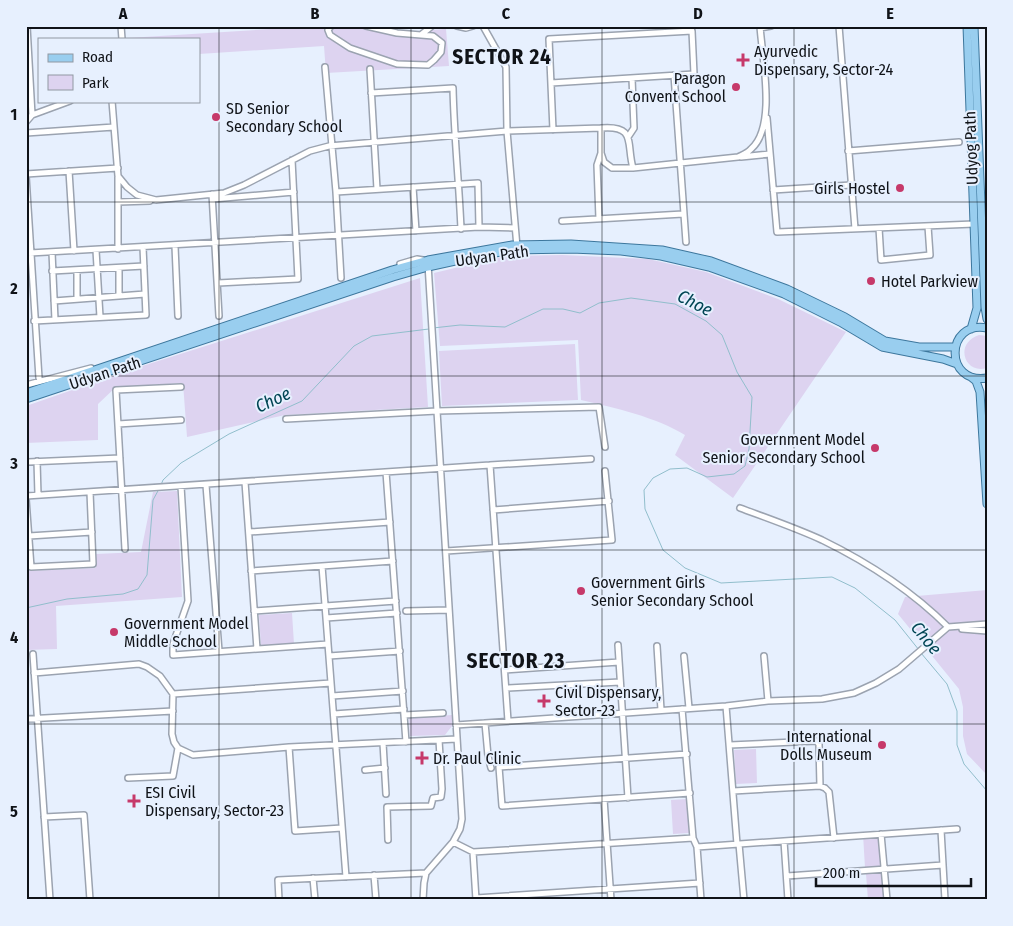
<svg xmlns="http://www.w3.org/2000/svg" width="1013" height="926" font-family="'Fira Sans Condensed',sans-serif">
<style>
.green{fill:#ddd3f0}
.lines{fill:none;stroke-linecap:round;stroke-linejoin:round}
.stream{stroke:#91becc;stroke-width:1}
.minor-casing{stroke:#9ba3b0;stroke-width:8}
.major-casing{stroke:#3d779d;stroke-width:9}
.minor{stroke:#fff;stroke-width:5}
.major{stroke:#99ceef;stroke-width:7}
.grid{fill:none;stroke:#101318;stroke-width:1;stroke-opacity:0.55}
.poi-dot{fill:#c6396a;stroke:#e7f0fe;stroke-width:2}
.labels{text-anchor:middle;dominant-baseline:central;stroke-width:4;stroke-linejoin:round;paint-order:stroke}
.poi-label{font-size:16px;fill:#101318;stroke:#e7f0fe;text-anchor:start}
.street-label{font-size:16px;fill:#101318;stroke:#e7f0fe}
.water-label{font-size:18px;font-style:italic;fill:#004554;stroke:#e7f0fe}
.district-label{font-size:21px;font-weight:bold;letter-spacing:1px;fill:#101318;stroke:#e7f0fe}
.neatline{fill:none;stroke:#101318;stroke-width:2}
.grid-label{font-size:16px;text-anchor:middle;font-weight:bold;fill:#101318}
</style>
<rect width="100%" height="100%" fill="#e7f0fe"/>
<path class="green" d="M318,26H387L388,33L446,29L449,66L326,73L324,46L199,54V39L128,38Z
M562,255L648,259L706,272L778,299L846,332L733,498L675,455L685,435C656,417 615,408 581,400L578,340L440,346L434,273L505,256Z
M420,278L428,407L285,415L187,437L183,383L116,387L98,404V440L26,443V406L133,369Z
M979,335L987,336V368C964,375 954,343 979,335Z
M575,344L578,400L442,406L439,351Z
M177,491L182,597L56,606L57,649L26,650V571L96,568V554L141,552L153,492Z
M987,590L985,625L987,630V775L967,754L963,736V707L959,689L898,614L905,597Z
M292,613L294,644L261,646L259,615Z
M452,715V726L445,735L410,736L409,718Z
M756,749L757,783L736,784L734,750Z
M687,799L689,833L673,834L671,800Z
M880,833L882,867L865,868L863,834Z
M883,873L884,900H868L866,874Z"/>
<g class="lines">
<path class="stream" d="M433,328L460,325L505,327L543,309H563L580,313L599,303L631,298L675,304L706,321L722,335L737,372L752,397L749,449L745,466L734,474L707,477L687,468L670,469L653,478L644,490L645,509L663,550L685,568L721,583L832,577L855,588L895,620L919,650
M161,485L163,480L181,463L229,434L302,401L354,346L372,336L429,329
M26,608L67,599L123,594L138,589L147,575L153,500L159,489
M921,653L947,684L957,711V745L964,764L987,791"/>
<g class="minor-casing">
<path id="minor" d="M27,26L32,115
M121,26L122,39
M331,26L328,30L330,35L350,48L397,64L428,65L434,60L441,52L442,43L433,36L397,33L366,26
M457,26L466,28L473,26
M483,26L506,67L507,131L517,247
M839,26L855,229
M760,28L771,26
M422,34L432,26
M325,67L336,192L341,278
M370,69L377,189
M674,75L686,242
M551,83L694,74L692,31L549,39L553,130
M371,93L453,88C454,135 459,182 461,229
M112,101L118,176L127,187L137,195L156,200L224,193L244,185L310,151L329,146L507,131L601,128V153L604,162L612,168H633L738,157C742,155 748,153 751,149C777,127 762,58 760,26
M767,118L777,232L974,224
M26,122L32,115L70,101
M601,128C637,125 626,144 633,168
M26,133L114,127
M628,137L634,128L632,78
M848,151L959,142
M741,157L770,154
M69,171L74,251
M26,174L118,168
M26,176L39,378
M413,187L416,231
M773,190L851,185
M336,192L478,183L479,227
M212,194L219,316
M213,199L294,192
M118,202L150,201
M599,219L597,165L601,153
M562,221L683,214
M879,228L881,260L930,255L928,226
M175,246L178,316
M118,249V177
M96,250L100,317
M52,252L55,320
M30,253L479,227L515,228
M400,264L417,259L423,260
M119,268V296
M77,270V299
M52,271L144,266
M218,283L298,279L292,160
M54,301L145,294
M34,321L146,315L143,247
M26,385L91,368
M286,419L437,411L599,407L605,447
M118,424L181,420
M37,461L38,495
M28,462L120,458
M490,465L508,721
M386,472L406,742
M245,482L257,649
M206,485L219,651
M181,486L188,601L173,644V655L328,644
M26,496L490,465L591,459
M26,499L31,567L93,564L90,492
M740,508C767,518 796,528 822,540C867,562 913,592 948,627
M493,510L609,501
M249,532L390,522
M29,536L92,532
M125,549L116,390L181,387
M446,551L612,540L605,471
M322,566L346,877
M251,571L393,561
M254,611L396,601
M406,611L449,610
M326,618L397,613
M962,629L987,631
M618,645L628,798
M657,646L661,710
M33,654L50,900
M329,656L400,651
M684,656L689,708
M764,656L768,701
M505,670L619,662
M34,673L139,664L147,667L160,676L173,694L172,734L174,742L178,748L193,755L289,747L457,739
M506,688L620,682
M173,694L331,683
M332,696L403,691
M726,706L737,844
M682,709L693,838L697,847L957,829
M334,714L404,709
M404,715L443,713
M26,719L173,711
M485,723L488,756L491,768
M456,725L726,706L768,701L822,699L854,693L876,683L899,669L948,627L987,624
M383,743L386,794
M730,745L816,741L819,744L820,786L733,791
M289,747L295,831L342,828
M687,754L499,767L502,806L690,793
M365,770L385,768
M128,778L173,776L178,748
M820,786L825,788L829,792L834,838
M604,799L611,900
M44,817L84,815L90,900
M941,830L945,900
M881,834L887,900
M388,840L387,807L431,806L433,798L441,797L442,789L439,740
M784,841L788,900
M453,842L473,852L693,838
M739,844L744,900
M697,847L701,900
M473,852L476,900
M374,875L376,900
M787,876L943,865
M313,878L315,900
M476,898L700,883
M279,900L278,880L426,873
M423,900L424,883L426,873L453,842L460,829L462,819L428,264"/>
</g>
<g class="major-casing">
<path id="major" d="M967,26L977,308L971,329
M974,26L985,307L987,319
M987,328C945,320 944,385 987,378
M971,377L976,381L980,392L987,504
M26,393L392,270L428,260L512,245L571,244L662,250L711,261L787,289L845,317L885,341L919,347H955
M26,399L393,277L428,267L478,256L513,250L571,249L621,251L661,256L709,267L784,294L840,322L882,347L943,359L957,364"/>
</g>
<use href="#minor" class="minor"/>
<use href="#major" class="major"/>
</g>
<path class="grid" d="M219,26V900M411,26V900M602,26V900M794,26V900M26,202H987M26,376H987M26,550H987M26,724H987"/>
<g class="poi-dot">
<path d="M740.5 52.5h5v5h5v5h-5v5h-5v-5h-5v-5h5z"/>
<circle cx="736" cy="87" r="5"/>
<circle cx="216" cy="117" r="5"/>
<circle cx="900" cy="188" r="5"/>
<circle cx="871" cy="281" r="5"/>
<circle cx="875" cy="448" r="5"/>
<circle cx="581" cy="591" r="5"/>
<circle cx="114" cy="632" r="5"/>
<path d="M541.5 693.5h5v5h5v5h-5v5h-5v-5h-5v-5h5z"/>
<circle cx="882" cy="745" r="5"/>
<path d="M419.5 750.5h5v5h5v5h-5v5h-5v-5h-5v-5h5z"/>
<path d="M131.5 793.5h5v5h5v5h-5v5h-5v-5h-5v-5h5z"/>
</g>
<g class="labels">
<g class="poi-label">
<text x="754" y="51">Ayurvedic<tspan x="754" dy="18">Dispensary, Sector-24</tspan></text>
<text x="726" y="78" text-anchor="end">Paragon<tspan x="726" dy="18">Convent School</tspan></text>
<text x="226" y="108">SD Senior<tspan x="226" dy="18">Secondary School</tspan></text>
<text x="890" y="188" text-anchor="end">Girls Hostel</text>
<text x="881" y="281">Hotel Parkview</text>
<text x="865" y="439" text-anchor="end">Government Model<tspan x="865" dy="18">Senior Secondary School</tspan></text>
<text x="591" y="582">Government Girls<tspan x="591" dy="18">Senior Secondary School</tspan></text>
<text x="124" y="623">Government Model<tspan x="124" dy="18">Middle School</tspan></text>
<text x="555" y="692">Civil Dispensary,<tspan x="555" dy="18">Sector-23</tspan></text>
<text x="872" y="736" text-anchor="end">International<tspan x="872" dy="18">Dolls Museum</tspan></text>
<text x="433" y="758">Dr. Paul Clinic</text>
<text x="145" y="792">ESI Civil<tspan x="145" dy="18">Dispensary, Sector-23</tspan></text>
</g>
<g class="street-label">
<text transform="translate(971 148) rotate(-92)">Udyog Path</text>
<text transform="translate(492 256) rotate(-8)">Udyan Path</text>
<text transform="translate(105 373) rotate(-18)">Udyan Path</text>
</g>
<g class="water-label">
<text transform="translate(695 303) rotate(27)">Choe</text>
<text transform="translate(273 400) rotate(-25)">Choe</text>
<text transform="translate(926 638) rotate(51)">Choe</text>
</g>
<g class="district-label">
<text x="502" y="57">SECTOR 24</text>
<text x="516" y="661">SECTOR 23</text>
</g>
</g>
<rect width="1013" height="926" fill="none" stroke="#e7f0fe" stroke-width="55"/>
<rect x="38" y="38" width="162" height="65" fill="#e7f0fe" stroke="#9198a2"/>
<rect x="48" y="54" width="25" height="8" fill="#99ceef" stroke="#9198a2"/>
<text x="82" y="62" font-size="15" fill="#101318">Road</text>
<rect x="48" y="75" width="25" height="15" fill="#ddd3f0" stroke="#9198a2"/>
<text x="82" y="88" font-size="15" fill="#101318">Park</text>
<path d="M816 878v8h155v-8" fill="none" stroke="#101318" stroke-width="2.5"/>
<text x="823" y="878" font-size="15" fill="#101318" stroke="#e7f0fe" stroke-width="4" paint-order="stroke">200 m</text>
<rect x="28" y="28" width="958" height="870" class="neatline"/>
<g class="grid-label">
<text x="123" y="19">A</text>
<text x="315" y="19">B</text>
<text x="506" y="19">C</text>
<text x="698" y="19">D</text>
<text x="890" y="19">E</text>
<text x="14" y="120">1</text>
<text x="14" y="294">2</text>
<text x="14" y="469">3</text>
<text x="14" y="643">4</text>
<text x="14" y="817">5</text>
</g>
</svg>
